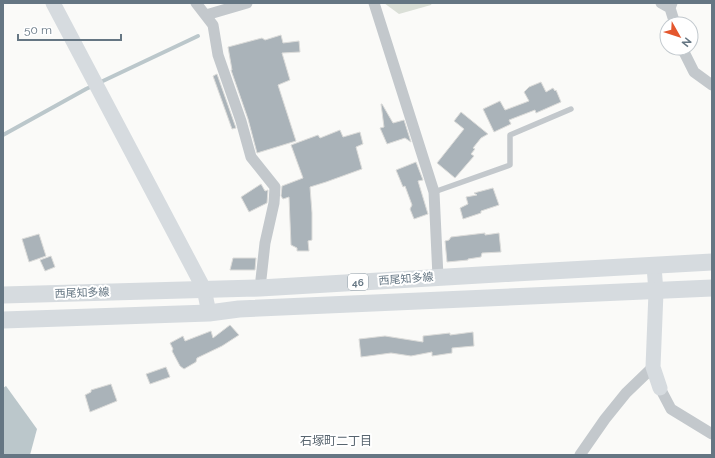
<svg xmlns="http://www.w3.org/2000/svg" width="715" height="458" font-family="Raleway,'Noto Sans JP',sans-serif">
<style>
.green{fill:#dadfd7}
.water{fill:#bbc7cb}
.lines{fill:none;stroke-linecap:round;stroke-linejoin:round}
.stream{stroke:#bbc7cb;stroke-width:4}
.building{fill:#aab3b9;stroke:#dcdcda}
.lane{stroke:#c3c8cc;stroke-width:5.5}
.street{stroke:#c3c8cc;stroke-width:11}
.secondary{stroke:#d6dbdf;stroke-width:15}
.primary{stroke:#d6dbdf;stroke-width:17}
.labels{text-anchor:middle;dominant-baseline:central;stroke-width:4;stroke-linejoin:round;paint-order:stroke}
.shield{fill:#fff;stroke:#939fa8;stroke-width:1}
.shield-label{font-size:10px;font-weight:bold;fill:#657683}
.street-label{font-size:11px;fill:#657683;stroke:#fff}
.neighbourhood-label{font-size:12px;fill:#57646e;stroke:#fff}
</style>
<rect width="100%" height="100%" fill="#fafaf8"/>
<path class="green" d="M384,3H432L431,5L399,14Z"/>
<path class="water" d="M6,386L37,429L30,455H3V388Z"/>
<g class="lines">
<path class="stream" d="M3,135L86,89L198,36"/>
</g>
<path class="building" d="M281,35L283,43L299,41L300,52L282,53L290,80L278,85L296,141L257,153L248,119L231,70H232L228,47L262,38L265,40Z
M217,74L236,128L232,129L213,76Z
M541,82L546,92L553,88L555,91L556,90L561,102L536,113L535,110L509,120L511,124L494,132L483,109L500,101L505,110L529,101L524,92L529,87Z
M381,104H382L393,123L404,120L411,142L405,138L387,144L380,128L384,127Z
M461,112L488,134L481,138L473,148L475,149L471,154L474,156L455,178L437,163L464,129L454,121Z
M340,130L343,137L360,132L363,144L356,147L362,169L326,182L310,187L312,213V240L308,241L309,251H297V248L291,245L289,197L283,199L281,196L282,186L303,178L291,145L318,135L320,138Z
M416,162L423,180L418,181L428,214L414,219L410,209L412,205L405,186L403,187L396,170Z
M261,184L265,191L268,190L267,203L249,212L241,197Z
M493,188L499,205L481,211V213L463,219L460,208L468,204L466,197L477,195L474,193Z
M485,233V235L499,233L501,252L482,253L481,257L468,259V260L447,262L445,241L449,240L451,237Z
M39,234L46,256L29,262L22,239Z
M51,256L55,267L45,271L40,260Z
M233,258H256L255,270H230Z
M230,325L239,335L222,346L197,358L196,362L184,369L180,366L172,351L173,349L170,343L183,336L185,341L211,331L213,338Z
M473,332L474,346L452,348V353L432,356V352L411,356L391,353L361,357L359,339L385,336L423,342V336L450,333V335Z
M166,367L170,377L150,384L146,374Z
M111,384L117,401L90,412L85,395L91,392V390Z"/>
<g class="lines">
<path class="lane" d="M434,192L510,165V135L571,109"/>
<path class="street" d="M196,3L213,25L218,55L241,121L251,157L275,187L274,203L265,243L260,288
M374,3L434,192L438,277
M661,3L670,8
M672,3L670,8L675,24
M206,15L247,3
M682,48L694,72L712,85
M660,388L671,409L712,434
M580,455L605,419L626,393L653,367"/>
<path class="secondary" d="M53,3L204,289L209,313
M654,266L656,292L653,367L660,388"/>
<path class="primary" d="M3,295L260,288L515,273L712,262
M3,320L209,313L239,309L712,288"/>
</g>
<g class="labels">
<rect class="shield" x="348" y="274" width="20" height="16" rx="3"/>
<g class="shield-label">
<text x="358" y="282">46</text>
</g>
<g class="street-label">
<text transform="translate(406 279) rotate(-4)">西尾知多線</text>
<text transform="translate(82 293) rotate(-2)">西尾知多線</text>
</g>
<g class="neighbourhood-label">
<text x="336" y="441">石塚町二丁目</text>
</g>
</g>
<rect width="715" height="458" fill="none" stroke="#657683" stroke-width="8"/>
<g transform="translate(679 36) rotate(129)"><circle r="19" fill="#ffffff" stroke="#c1c8cd"/>
<path d="M0-3L7 15L0 10L-7 15Z" fill="#e4572e"/>
<text y="-6" font-size="11" font-weight="bold" text-anchor="middle" fill="#657683">N</text>
</g>
<path d="M18 34v6h103v-6" fill="none" stroke="#657683" stroke-width="2"/>
<text x="24" y="34" font-size="12" fill="#657683" stroke="#ffffff" stroke-width="3" paint-order="stroke">50 m</text>
</svg>
